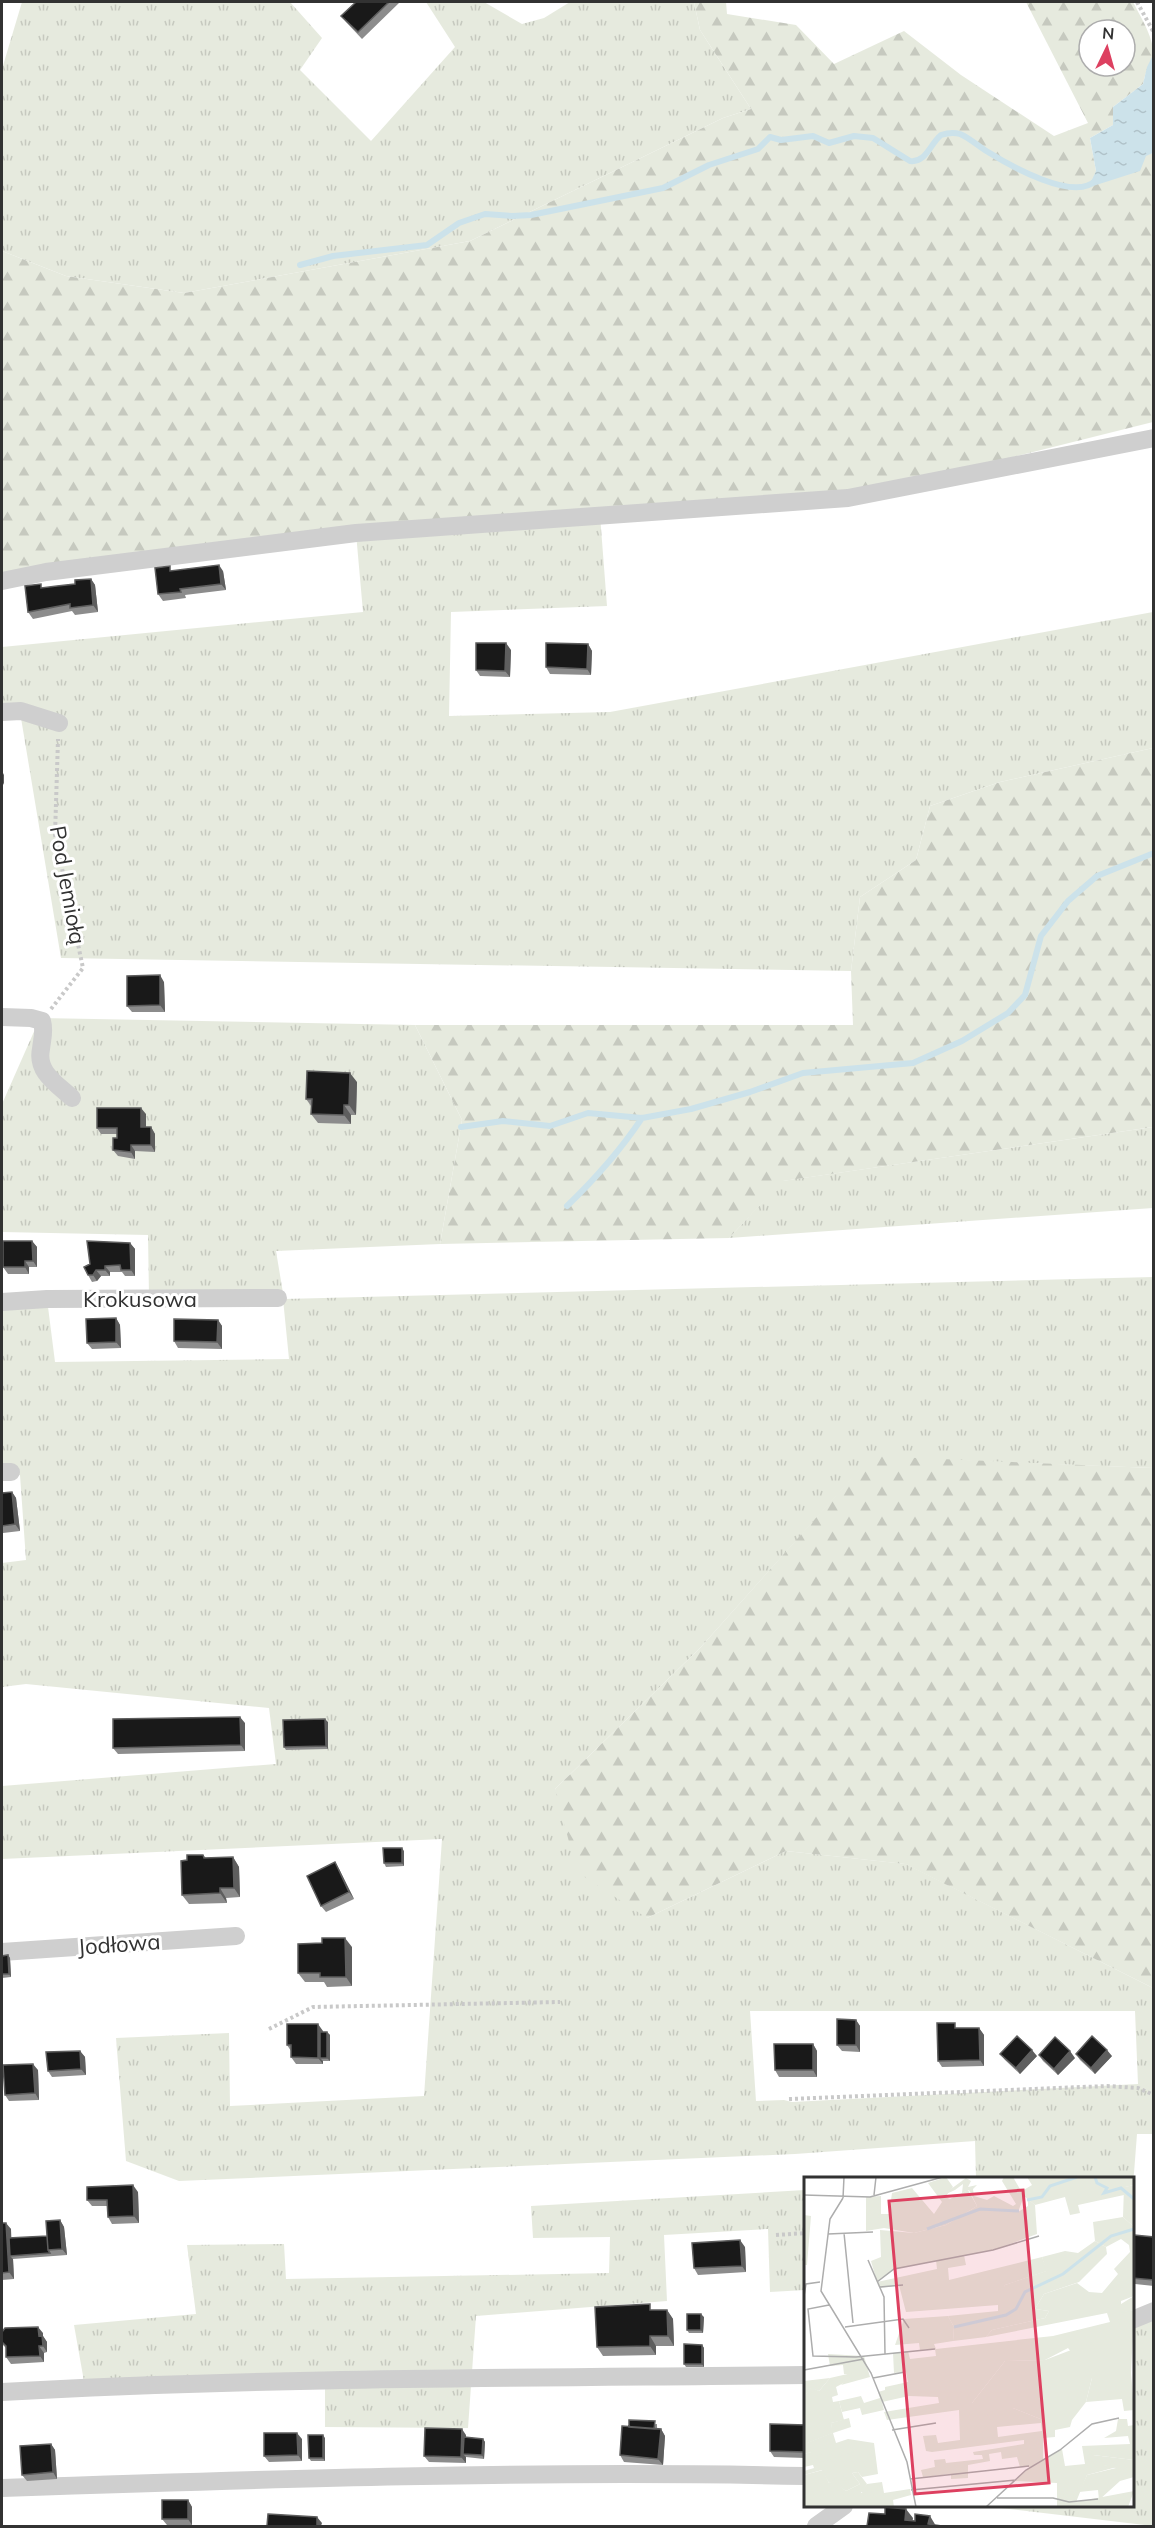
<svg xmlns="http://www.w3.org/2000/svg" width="1155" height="2528" font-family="Mulish,sans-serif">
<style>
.grass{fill:url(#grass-tufts);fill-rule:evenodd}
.forest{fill:url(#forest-firs);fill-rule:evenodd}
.water{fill:url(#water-ripples)}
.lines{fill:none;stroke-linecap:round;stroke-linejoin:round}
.stream{stroke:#cce2ea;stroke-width:6}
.path{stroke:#c9c9c9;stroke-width:4;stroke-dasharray:3 3;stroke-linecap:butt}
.minor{stroke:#cfcfcf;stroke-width:18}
.wall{fill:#8c8c8c}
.shaded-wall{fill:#5e5e5e}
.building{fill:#191919;stroke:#5e5e5e;stroke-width:1.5}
.labels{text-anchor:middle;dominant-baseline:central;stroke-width:6;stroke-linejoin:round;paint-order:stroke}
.street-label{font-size:22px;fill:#323232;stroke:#fff}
.inset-river{fill:none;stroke:#cce2ea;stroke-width:3}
.inset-road{fill:none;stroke:#adadad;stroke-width:1.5}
.view{fill:#dd4060;fill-opacity:0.15;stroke:#dd4060;stroke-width:3}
.inset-edge{fill:none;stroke:#323232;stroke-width:3}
</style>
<defs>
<pattern id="grass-tufts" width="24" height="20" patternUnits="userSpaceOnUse" patternTransform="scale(1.5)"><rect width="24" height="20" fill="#e6eade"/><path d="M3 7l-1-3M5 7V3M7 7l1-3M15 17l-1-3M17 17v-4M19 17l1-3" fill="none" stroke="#c6c9bf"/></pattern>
<pattern id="forest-firs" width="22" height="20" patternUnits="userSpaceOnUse" patternTransform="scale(1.5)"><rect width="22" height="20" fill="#e6eade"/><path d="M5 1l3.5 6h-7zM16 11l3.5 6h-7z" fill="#c6c9bf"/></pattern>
<pattern id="water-ripples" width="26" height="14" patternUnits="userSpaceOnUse" patternTransform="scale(1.5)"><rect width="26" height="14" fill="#cce2ea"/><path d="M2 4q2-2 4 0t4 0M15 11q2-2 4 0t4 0" fill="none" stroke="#b0c2c9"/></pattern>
</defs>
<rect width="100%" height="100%" fill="#fff"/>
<path class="grass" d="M22,2H290L322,38L300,70L371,141L455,47L426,2H484L522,24L544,18L570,2H694L700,30L751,109L723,118L470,241L184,293L66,276L2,251V69Z
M600,515L607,606L451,612L449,716L610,712L1153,612V748L1000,782L930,806L916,860L860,897L851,971L61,958L21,718L2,720V647L363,612L356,533Z
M40,1018L415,1025L462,1120L440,1244L276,1251L284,1299L1153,1277V1468L871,1457L700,1648L555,1789L647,1918L786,1851L906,1864L1153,1988V2134H1137L1133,2186L1132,2178H976L975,2141L795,2154L179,2181L126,2161L116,2038L229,2033L230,2106L424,2096L442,1839L2,1859V1786L276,1764L269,1708L26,1684L2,1687V1563L26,1560L20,1475L2,1474V1302L47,1299L55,1362L289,1359L283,1299L149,1296L148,1235L2,1232V1104ZM750,2011H1135L1138,2084L792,2102L784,2100L756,2101Z
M1153,1127V1208L729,1238L782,1181Z
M805,2190V2290L770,2292L768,2229L664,2235L667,2301L476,2316L468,2428L325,2427V2380L85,2387L74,2325L196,2314L187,2245L284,2244L286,2279L609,2273L610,2237L533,2238L531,2206Z
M1153,2311V2526L984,2506H1132L1133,2320Z"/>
<path class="forest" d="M694,2H726L727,14L796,25L834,64L904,31L961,75L1054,136L1088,123L1026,2H1133C1140,16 1155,39 1153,56C1149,66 1145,73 1143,84L1113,107V125L1090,138L1096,171L1153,153V422L848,498L440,526L2,581V251L66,276L184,293L470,241L723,118L751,109L700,30ZM1089,30H1125V66H1089Z
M1153,748V1127L783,1181L729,1238L440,1244L462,1120L415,1025H853L851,971L860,897L916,860L930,806L1000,782Z
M871,1456L1153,1468V1988L905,1864L786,1851L647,1918L577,1872L555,1789L700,1648Z"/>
<path class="water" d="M1153,55V153L1146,156L1140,171L1093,186L1090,184L1096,171L1090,138L1113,125V107L1143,84L1147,67Z"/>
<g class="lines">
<path class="stream" d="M300,265L333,256L427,245L459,223L485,214L512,216L531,215L663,188L709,165L758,149L770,137L781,140L813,136L829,143L854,136L873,138L910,161C926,163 930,144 941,135C947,133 954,132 960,134C970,138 979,147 988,152C1009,165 1075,203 1096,180
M461,1127L503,1121L550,1126L588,1113L642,1118L691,1109L750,1092L803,1073L913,1063L962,1041L1008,1013L1025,995L1041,936L1068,901L1097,876L1154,853
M567,1206C595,1179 620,1151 642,1118"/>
<path class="path" d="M1137,2L1154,33
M51,1009L83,968L55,835L58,739
M269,2029L313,2007L560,2002
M789,2099L1107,2086L1138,2088L1154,2095
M776,2235L806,2233"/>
<path class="minor" d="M2,581L46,572L356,533L848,498L1154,438
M2,712L21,711L59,723
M2,1017L31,1018L42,1021C45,1031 42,1039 41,1049C36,1072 57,1084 72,1098
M2,1302L47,1299L278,1298
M2,1472H11
M2,1952L236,1936
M1132,2320L1154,2311
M2,2392C269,2377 537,2378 806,2375
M2,2488C269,2479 537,2470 806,2476
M816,2526L844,2506"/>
</g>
<path class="wall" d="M356,2H400L362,39L346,22L341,16Z
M173,570L223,571L226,590L185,595L186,598L163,601L158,594Z
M91,579L95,585L98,612L75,615L72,611L33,619L28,612L43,588L75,584Z
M588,644L592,651L591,675L550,674L546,667Z
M511,650L510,677L480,676L476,670Z
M164,982L165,1012H132L127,1006Z
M357,1082L356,1115H351V1124L318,1123L311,1114L312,1107L306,1099Z
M146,1114V1127H151L155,1134V1152L135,1151V1159L118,1156L113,1150L117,1138V1134H101L97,1128Z
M32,1241L37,1247V1267H29V1274H8L3,1267Z
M130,1243L135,1249V1276H125L122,1272H110V1276H101L97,1281L92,1282L88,1275Z
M116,1318L120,1325L121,1348L92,1349L87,1343Z
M218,1320L222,1326V1349L178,1348L174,1341Z
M12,1492L16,1498L20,1531L3,1533V1538H2V1493Z
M328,1722V1749L286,1750L284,1747Z
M245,1723V1751L118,1754L113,1748Z
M404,1851V1866L386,1867L384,1863Z
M203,1855L206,1858L233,1857L239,1867L240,1897L226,1898L227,1903L189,1904L182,1895L187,1860Z
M335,1862L339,1869L354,1899L326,1912L321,1906Z
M352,1947V1986L327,1987L324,1982H305L298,1973Z
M8,1955L10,1958L11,1977L2,1978V1956Z
M856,2020L860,2026V2052L842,2051L837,2045Z
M959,2028H979L984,2035V2066L942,2067L938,2061Z
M323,2031V2032H327L330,2035V2061H323V2064H296L291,2057V2051L287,2045Z
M813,2044L817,2051V2077H779L775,2070Z
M80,2051L85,2057L86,2075L52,2077L48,2071Z
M1000,2054L1037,2056L1020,2074L1005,2060Z
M1076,2054L1112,2056L1095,2074L1080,2060Z
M1039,2055L1075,2058L1058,2075L1043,2061Z
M38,2070L39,2100L9,2101L5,2095Z
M138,2192L139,2223L112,2224L108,2217V2206H92L87,2200Z
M60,2220L64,2227L67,2255L13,2259L14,2279L2,2280V2223L11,2229V2238L47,2236Z
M1154,2237V2286L1135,2284L1132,2280V2257Z
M745,2247L746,2272L698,2275L694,2268Z
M654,2310H667L673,2319L674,2346H656V2355L603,2356L597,2347Z
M704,2317L703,2333H689L687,2330Z
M2,2332L43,2333V2336L47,2342V2352L44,2353V2362L11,2364L6,2357V2348L2,2344Z
M702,2345L704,2348V2367H686L684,2364Z
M657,2424V2429H661L665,2436L663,2465L624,2462L620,2455L629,2427Z
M806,2425V2458L774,2457L770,2451Z
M466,2435V2437L483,2439L485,2442L484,2459L466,2457V2463L429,2462L424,2456Z
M325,2438V2461H311L309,2458Z
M302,2439V2461L269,2462L264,2456Z
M51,2444L55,2450L57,2479L27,2481L22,2475Z
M188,2500L192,2507V2525H167L162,2519Z"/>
<path class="shaded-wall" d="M219,565L223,571L226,590L221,584Z
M91,579L95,585L98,612L93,605Z
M506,643L511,650L510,677L505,671Z
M588,644L592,651L591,675L587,669Z
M2,735L3,737V748L2,745Z
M2,771L4,775V785L2,781Z
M160,975L164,982L165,1012L160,1005Z
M350,1073L357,1082L356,1115L349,1105Z
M344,1105L351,1115V1124L344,1115Z
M141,1108L146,1114V1134L141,1127Z
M151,1127L155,1134V1152L151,1145Z
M131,1145L135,1151V1159L131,1152Z
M32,1241L37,1247V1267L33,1261Z
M130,1243L135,1249V1276L131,1270Z
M25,1261L29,1267V1274L25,1267Z
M105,1266L110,1272V1276L105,1270Z
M96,1270L101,1276L97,1281L93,1275Z
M116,1318L120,1325L121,1348L116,1342Z
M218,1320L222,1326V1349L217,1342Z
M12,1492L16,1498L20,1531L15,1524Z
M240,1717L245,1723V1751L241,1745Z
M325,1719L328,1722V1749L326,1746Z
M402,1848L404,1851V1866L402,1863Z
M233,1857L239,1867L240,1897L234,1888Z
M335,1862L339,1869L354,1899L349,1892Z
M220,1888L226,1898L227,1903L220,1893Z
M345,1938L352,1947V1986L346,1977Z
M8,1955L10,1958L11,1977L9,1974Z
M856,2020L860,2026V2052L856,2045Z
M318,2024L323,2031V2058H320L323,2061V2064L318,2058Z
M979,2028L984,2035V2066L980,2060Z
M327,2032L330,2035V2061L327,2058Z
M813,2044L817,2051V2077L813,2070Z
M1032,2050L1037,2056L1020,2074L1016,2068Z
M1107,2050L1112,2056L1095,2074L1091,2068Z
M80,2051L85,2057L86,2075L81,2069Z
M1070,2051L1075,2058L1058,2075L1054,2069Z
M33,2064L38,2070L39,2100L35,2093Z
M133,2185L138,2192L139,2223L134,2216Z
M60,2220L64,2227L67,2255L62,2249Z
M6,2223L11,2229L12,2255L10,2256L13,2259L14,2279L9,2272Z
M740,2240L745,2247L746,2272L742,2266Z
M667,2310L673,2319L674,2346L668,2336Z
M701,2314L704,2317L703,2333L701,2330Z
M38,2327L43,2333V2336L47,2342V2352L43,2346L39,2336Z
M650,2336L656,2346V2355L650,2346Z
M702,2345L704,2348V2367L702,2364Z
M39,2346L44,2353V2362L40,2356Z
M462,2429L466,2435V2454H463L466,2457V2463L461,2457Z
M661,2429L665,2436L663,2465L658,2459Z
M297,2433L302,2439V2461L298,2455Z
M323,2435L325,2438V2461L323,2458Z
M483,2439L485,2442L484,2459L482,2455Z
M51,2444L55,2450L57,2479L53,2472Z
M188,2500L192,2507V2525L188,2519Z
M906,2509L913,2518L912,2526L905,2520Z
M930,2516L936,2526L928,2524Z
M317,2517L322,2523L321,2526H317Z"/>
<path class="building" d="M356,2H389L358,32L341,16Z
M219,565L221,584L180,589L181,592L158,594L155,568L170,566V571Z
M91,579L93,605L70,608V604L28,612L25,586L41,584V588L57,586L75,584V580Z
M476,643H506L505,671L476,670Z
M546,643L588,644L587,669L546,667Z
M160,975V1005L127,1006V976Z
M307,1071L350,1073L349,1105H344V1115L311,1114L312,1099H306Z
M97,1108H141V1127H151V1145H131V1152L113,1150V1138H117V1128H97Z
M3,1241H32L33,1261H25V1267H3Z
M87,1241L130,1243L131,1270H121L120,1265L105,1266V1270H96L93,1275H88L84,1267L90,1264Z
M116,1318V1342L87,1343L86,1319Z
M174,1319L218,1320L217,1342L174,1341Z
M12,1492L15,1524L2,1526V1493Z
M240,1717L241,1745L113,1748V1719Z
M325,1719L326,1746L284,1747L283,1720Z
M383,1848H402V1863H384Z
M187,1855H203L204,1858L233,1857L234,1888H220V1893L182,1895L181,1861L187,1860Z
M335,1862L349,1892L321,1906L307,1876Z
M322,1938H345L346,1977H320V1973H298V1944L322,1943Z
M8,1955L9,1974H2V1956Z
M837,2019L856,2020V2045H837Z
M937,2023H955V2028H979L980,2060L938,2061Z
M287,2024H318V2058L291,2057V2045H287Z
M320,2032H327V2058H320Z
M1017,2036L1032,2050L1016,2068L1000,2054Z
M1092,2036L1107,2050L1091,2068L1076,2054Z
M1055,2037L1070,2051L1054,2069L1039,2055Z
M774,2044H813V2070H775Z
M80,2051L81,2069L48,2071L46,2052Z
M33,2064L35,2093L5,2095L3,2065Z
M133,2185L134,2216L108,2217L107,2200H87V2187Z
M60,2220L62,2249L48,2250L46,2221Z
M2,2223H6L9,2272L2,2273Z
M1134,2235L1154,2237V2280L1132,2278V2257Z
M47,2236L48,2250L50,2253L10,2256L9,2238Z
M740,2240L742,2266L694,2268L692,2243Z
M650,2304V2310H667L668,2336H650V2346L597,2347L595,2307Z
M687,2314H701V2330H687Z
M38,2327L39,2336L42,2335L43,2346H39L40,2356L6,2357V2346L2,2342V2332L5,2328Z
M684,2344L702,2345V2364H684Z
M629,2420L655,2421L654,2429L629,2427Z
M770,2424L806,2425V2452L770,2451Z
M622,2426L661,2429L658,2459L620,2455Z
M425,2428L462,2429L461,2457L424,2456Z
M264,2433H297L298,2455L264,2456Z
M308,2435H323V2458H309Z
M464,2437L483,2439L482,2455L463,2454Z
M51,2444L53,2472L22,2475L20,2446Z
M162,2500H188V2519H162Z
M885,2507L906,2509L905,2520L915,2521V2514L930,2516L928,2524L942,2526H867L869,2513L885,2514Z
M268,2514L317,2517V2526H267Z"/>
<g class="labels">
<g class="street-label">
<text transform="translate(68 885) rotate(80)">Pod Jemiołą</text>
<text x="140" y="1299">Krokusowa</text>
<text transform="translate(119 1944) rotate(-4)">Jodłowa</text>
</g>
</g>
<g transform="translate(804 2177)">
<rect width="330" height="330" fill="#fff"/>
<path d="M142,0L149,10L141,20L146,22L164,13L173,29L142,48L110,56L80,51L62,54V20L77,19V37H85L88,16L108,11L130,37L138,25L124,6ZM223,0H330V8L321,10L320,18L274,28L276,36L266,38L261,20L231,28L220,19L218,14L228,8ZM0,38L7,39L3,88H0ZM319,40L330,50V119L317,124V135L330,133L327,196L330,233L320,234L318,222L282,225L288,201L264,171L241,183L201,184L168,226L209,231L239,243H268L266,250L251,253V260L239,261V282L258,272L261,289L281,287L278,269L326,267L324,259L300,261L312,254L314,242H323L324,249L330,248V283L289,278L300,288L313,290L283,298L272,325L330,314L324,330H253V306L211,304L226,290H216L213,280L198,282L197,275L185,277L186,284L164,288V301L147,302V297L119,300L117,293L131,290L130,283L141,282L142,286L179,282L178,278H170L169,275L220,267V263L128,275L122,274L119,259L132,258L134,266L156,263L155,233L83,243L80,235L135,226L134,220L105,219L78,225L80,233L58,238L56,231L38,235L35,224L57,219L60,226L76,221L74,215L81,213V210L104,205L102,195L90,196L89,176L104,174L106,182L132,179L131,172L116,173L115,166L91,168L100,142L144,139L150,150L149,164L130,167L132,172L249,159L306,145L303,136L182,160L188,153L241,141L245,134L231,132L240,117L273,106L285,115L298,116L314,97L310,92L326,75L325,68L317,62L302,70L291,64L289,45ZM237,246L238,254L194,260L193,250ZM160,78L162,88L144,91L145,103L238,80L243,94L201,108L194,128L102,135L95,108L77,111L73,105L133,92L132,83ZM24,177L60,179L66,200L37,208L48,197H40L39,188L26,189ZM26,201L15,214L7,211L0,220V204ZM45,241L47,250L29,256L32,266L44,262L70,266L74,297L58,300L54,295L48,296L56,307L42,314L36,310L42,300L25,306L18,293L0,298V294L10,291L9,288L0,290V277L7,275L0,267L28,256L27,246ZM78,305L80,316L106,312L107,318L89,323L90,330H69L57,314L63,307Z" fill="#e6eade" fill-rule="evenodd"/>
<path d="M200,0H209L220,19L214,35L224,29V22L231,28L233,57L189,73L91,92L73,105L67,84L77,80L76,53L110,56L142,48L173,29L165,13L158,16L159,7L151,13L140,18V17L162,1L167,4L164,10L173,8L169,12L170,19L183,23L190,19L209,29L212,27L198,4ZM330,8V50L319,40L320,10ZM291,64L302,70L303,77L275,105L240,117L231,132L245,134L241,141L188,153L182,160L149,164L150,150L144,139L194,134V120L201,108L242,94L238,80L261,74L274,76ZM330,119V133L317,136L309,132ZM288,165L292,177L288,201L282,225L268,243H239L209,231H195L180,240L171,236L168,226L201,184L241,183ZM48,196L49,201L32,210L34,218L28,220L29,225L35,224L40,243L27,246L29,256L1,267L8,275L0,277V220L7,210L15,214L26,201ZM47,268L50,275L14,286L11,279ZM289,278L330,283V300L316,304L295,323L294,313L275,315L283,298L312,291L285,285ZM19,293L25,306L36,298L43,300L37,310L42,314L56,307L48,296L54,295L63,307L57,316L67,315L70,330H0V298Z" fill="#e6eade"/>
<path class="inset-river" d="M291,0L293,6L303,11L300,16L317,11L330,22M223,23L238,20L246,9L273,0M123,52L176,32L215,34M150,150L202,138L212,132L221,115L259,97L307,59L330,52"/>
<path class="inset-road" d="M0,18L66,20L139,0M70,18L72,0M39,21L26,42L17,114L67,196L103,285L112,330M39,21L40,0M40,56L49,146M24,57L69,55M64,83L80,120L81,177M73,105L90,92L189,73L235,59M76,110L99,108M0,119L2,107L16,105M25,128L4,132L9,179L52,180L131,172M41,150L99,142L105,151M0,193L60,182M69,201L101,195M88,253L132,246M106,302L225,289M107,313L212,303M193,321H249L265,325L294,322M182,330L222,293L256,273L288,247L315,241"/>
<path class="view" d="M219,13L245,306L111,317L85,24Z"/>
<rect width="330" height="330" class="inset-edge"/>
</g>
<rect width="1155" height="2528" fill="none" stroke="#323232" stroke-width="6"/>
<g transform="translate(1107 48) rotate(5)"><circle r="28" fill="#ffffff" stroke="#adadad" stroke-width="1.5"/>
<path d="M0-4.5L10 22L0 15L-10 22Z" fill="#dd4060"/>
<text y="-9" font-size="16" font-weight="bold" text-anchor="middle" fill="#323232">N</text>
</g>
</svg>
